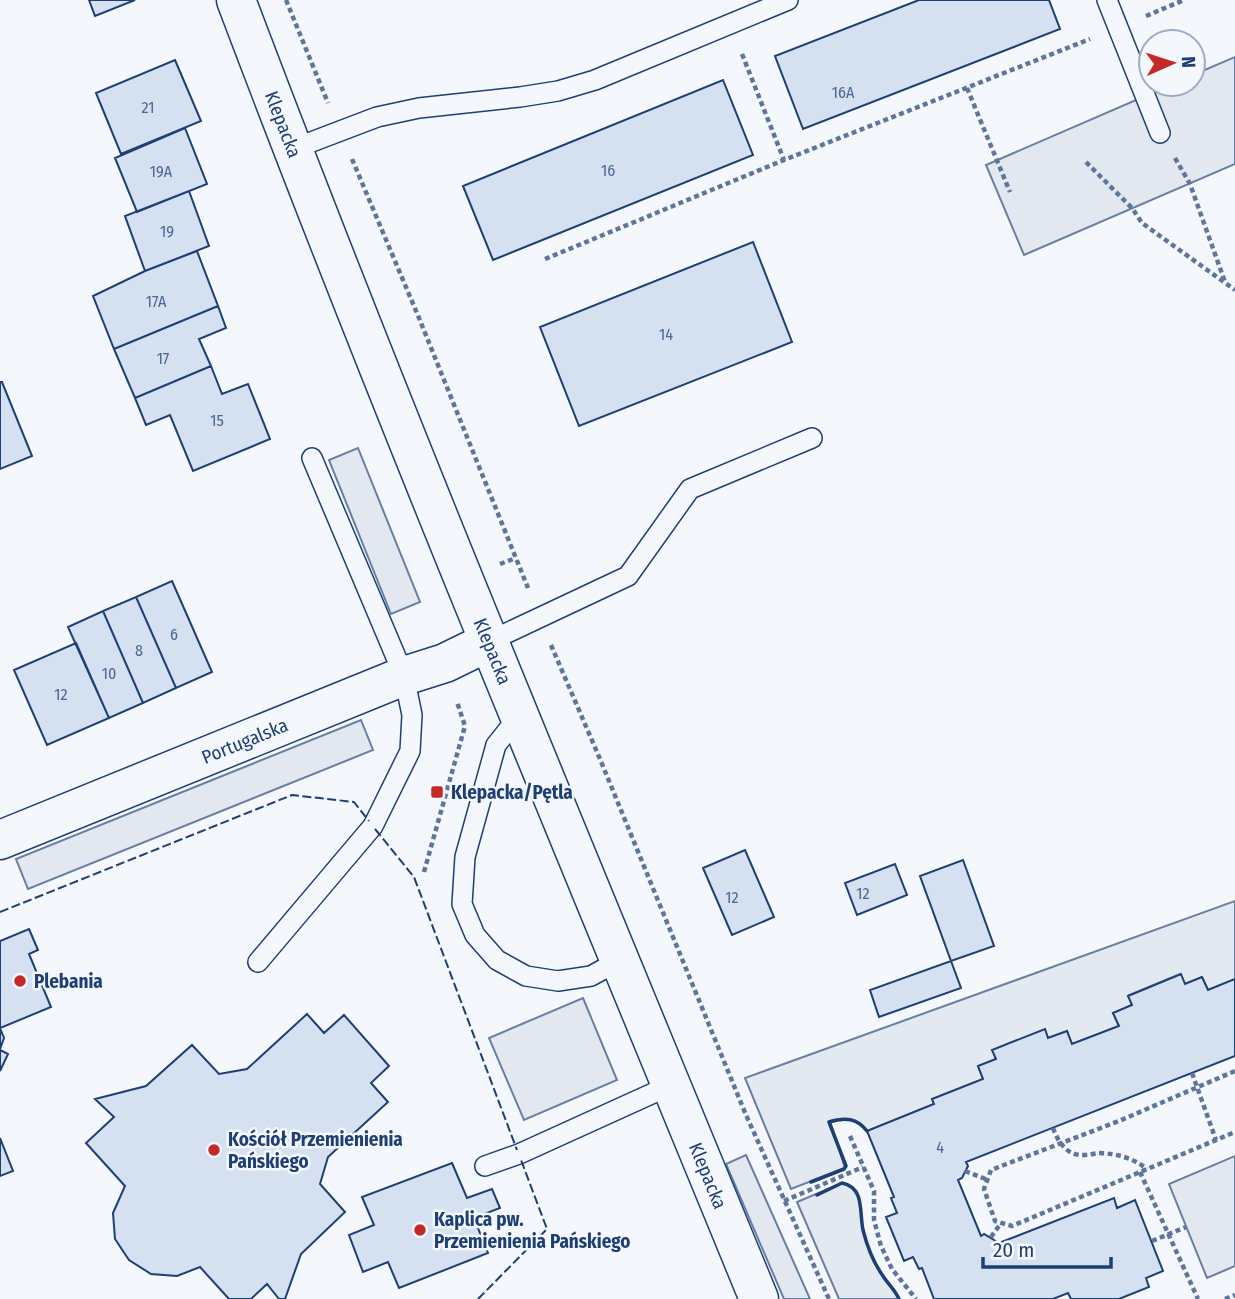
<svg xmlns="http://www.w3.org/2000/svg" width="1235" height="1299" font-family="'Fira Sans Condensed',sans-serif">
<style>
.green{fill:#e3e9f0;stroke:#687fa3;stroke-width:2}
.parking{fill:#e3e8f0;stroke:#687fa3;stroke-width:2}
.building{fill:#d5e0f0;stroke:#1d3f73;stroke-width:2}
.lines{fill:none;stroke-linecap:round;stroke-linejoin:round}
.lane-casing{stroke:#1d3f73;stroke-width:22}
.street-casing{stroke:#1d3f73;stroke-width:41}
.secondary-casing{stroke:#1d3f73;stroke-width:41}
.path{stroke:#5e769c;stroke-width:4.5;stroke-dasharray:5 3.5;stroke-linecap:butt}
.lane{stroke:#f4f7fb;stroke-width:19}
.street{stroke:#f4f7fb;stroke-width:38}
.secondary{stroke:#f4f7fb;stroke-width:38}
.fence{stroke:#1d3f73;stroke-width:2;stroke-dasharray:9 3.5;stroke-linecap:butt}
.wall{stroke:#1d3f73;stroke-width:3.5}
.poi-dot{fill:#c62828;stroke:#f4f7fb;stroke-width:2.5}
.labels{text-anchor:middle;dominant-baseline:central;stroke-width:5;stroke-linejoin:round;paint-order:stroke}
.number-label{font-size:16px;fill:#4b6792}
.street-label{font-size:19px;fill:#1d3f73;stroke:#f4f7fb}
.poi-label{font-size:19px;font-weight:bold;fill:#1d3f73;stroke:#f4f7fb;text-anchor:start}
</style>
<rect width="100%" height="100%" fill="#f4f7fb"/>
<path class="green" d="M1235,901V979L1208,990L1202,977L1185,984L1180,974L1129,995L1132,1005L1113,1013L1119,1026L1072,1044L1067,1031L1048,1038L1045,1030L993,1050L996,1059L978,1066L983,1079L932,1099L934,1104L867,1131C857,1118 845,1117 830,1121L845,1168L791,1189L745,1078Z
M842,1183C865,1188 859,1211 863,1230C867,1246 873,1262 883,1276C888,1284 895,1290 899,1299H839L797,1202Z"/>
<path class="parking" d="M1235,57V164L1024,255L986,165L1173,84H1193V75Z
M358,448L420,602L391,614L329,460Z
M361,720L373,750L28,889L16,859Z
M583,998L617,1080L524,1120L489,1038Z
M746,1155L810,1299H784L726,1164Z
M1235,1156V1266L1207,1278L1169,1184Z"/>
<path class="building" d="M89,0H135L95,16Z
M919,0H1049L1060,29L803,129L775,56Z
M175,60L201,121L121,154L96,93Z
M723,80L753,155L493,260L463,186Z
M185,128L207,184L137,212L115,158Z
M189,191L209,246L145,271L125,216Z
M753,242L792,342L579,426L540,327Z
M197,251L218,306L114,349L93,296L145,271Z
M218,306L226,328L199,339L211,366L135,398L114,349Z
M211,366L222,394L248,384L270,439L193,471L170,415L146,425L135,398Z
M0,382H2L32,456L0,469Z
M172,581L212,672L176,688L136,597Z
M136,597L176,688L143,703L103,611Z
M103,611L143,703L109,718L68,627Z
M76,643L109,718L47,745L14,670Z
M745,850L774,917L732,935L703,868Z
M963,860L994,946L951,961L920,876Z
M895,864L907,895L857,915L845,883Z
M29,929L38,950L29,954L51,1007L0,1028L4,1038L0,1049V941Z
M951,961L961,988L879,1017L870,990Z
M1181,974L1185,984L1202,977L1208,990L1235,979V1056L966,1162L968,1166L962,1178L958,1180L981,1236L984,1234L999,1243L1114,1198L1117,1208L1135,1200L1163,1271L1146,1278L1149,1287L1119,1299H1071L1068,1293L1053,1299H934L922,1268L919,1269L913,1257L904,1261L886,1217L897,1213L891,1198L894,1197L867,1131L934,1104L932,1099L983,1079L978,1066L996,1059L992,1050L1045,1029L1048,1038L1067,1031L1072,1044L1119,1026L1113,1013L1132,1005L1128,996Z
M307,1014L324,1033L344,1015L389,1066L371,1083L388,1102L328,1157L320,1184L345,1212L301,1254L285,1299H279L267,1284L251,1299H229L200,1267L177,1276L151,1274L129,1260L115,1239L113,1213L125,1186L86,1143L114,1117L95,1099L146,1086L192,1045L219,1074L247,1069Z
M0,1050L8,1054L0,1071Z
M0,1138L13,1171L0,1176Z
M452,1163L467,1198L492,1189L500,1208L474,1218L488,1253L399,1288L388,1262L363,1272L349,1235L374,1225L362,1197Z"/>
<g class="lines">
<g class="lane-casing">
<path id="lane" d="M1107,0L1160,133
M293,149L377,117L419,108L520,97L558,91L595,80L788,0
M490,641L628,576L690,489L812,438
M520,715L496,745L465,857L462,904L475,935L497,960L526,976L558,981L591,976L620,960
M258,962L373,826L410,751L412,715L404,676L312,458
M485,1166L519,1154L671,1085"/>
</g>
<g class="street-casing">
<g id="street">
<path id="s1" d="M0,840L404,676L445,663L490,641"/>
</g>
</g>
<g class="secondary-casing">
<g id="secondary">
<path id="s2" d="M236,0C401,437 582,867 759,1299"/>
</g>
</g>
<path class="path" d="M286,0L328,103
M1146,16L1184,0
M742,54L784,160
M967,88L1010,192
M1175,158L1190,184L1225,282
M352,159L419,318L528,588
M1086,162L1132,208L1142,223L1235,290
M545,259L784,160L1090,39
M500,564L516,558
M551,645L600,759L746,1115L829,1299
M424,872L465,726L457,702
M1235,1071L1119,1121L991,1170L984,1189L995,1221L1012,1226L1235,1132
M1192,1073L1216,1140
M1053,1128C1058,1142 1067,1156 1084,1155C1090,1155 1095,1153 1100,1153C1118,1154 1133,1158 1147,1169
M850,1136L874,1191V1220L881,1246L892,1269L916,1299
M965,1171L988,1180
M1140,1172L1198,1299
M784,1201L863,1167
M991,1237L1001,1223
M1152,1241L1186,1227
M1225,1299L1235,1295"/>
<use href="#lane" class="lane"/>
<use href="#street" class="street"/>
<use href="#secondary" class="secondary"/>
<path class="fence" d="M375,829L414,877L517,1150
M0,912L292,795L354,802L369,821
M478,1299L547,1229L521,1160"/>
<path class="wall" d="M811,1182L844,1169L846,1166L829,1122C845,1117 857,1118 867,1131
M817,1195L842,1183C865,1188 859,1211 863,1230C867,1246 873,1262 883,1276C888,1284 895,1290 899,1299"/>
</g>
<g class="poi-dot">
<rect x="430" y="785" width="14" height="14" rx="3.5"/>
<circle cx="20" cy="981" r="7"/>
<circle cx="214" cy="1150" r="7"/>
<circle cx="420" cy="1230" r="7"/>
</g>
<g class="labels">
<g class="number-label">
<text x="843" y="92">16A</text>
<text x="148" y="107">21</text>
<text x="608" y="170">16</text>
<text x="161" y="171">19A</text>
<text x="167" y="231">19</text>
<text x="156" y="301">17A</text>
<text x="666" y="334">14</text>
<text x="163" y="358">17</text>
<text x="217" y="420">15</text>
<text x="174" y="634">6</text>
<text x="139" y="650">8</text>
<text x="109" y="673">10</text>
<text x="61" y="694">12</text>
<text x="863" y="893">12</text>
<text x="732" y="897">12</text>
<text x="940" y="1147">4</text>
</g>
<g class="street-label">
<text stroke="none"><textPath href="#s2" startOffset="133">Klepacka</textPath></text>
<text stroke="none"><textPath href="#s2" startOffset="700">Klepacka</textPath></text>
<text stroke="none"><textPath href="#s1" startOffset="264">Portugalska</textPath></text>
<text stroke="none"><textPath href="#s2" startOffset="1267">Klepacka</textPath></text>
</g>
<g class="poi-label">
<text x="451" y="792">Klepacka/Pętla</text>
<text x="34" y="981">Plebania</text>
<text x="228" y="1139">Kościół Przemienienia<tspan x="228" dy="22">Pańskiego</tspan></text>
<text x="434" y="1219">Kaplica pw.<tspan x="434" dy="22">Przemienienia Pańskiego</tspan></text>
</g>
</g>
<g transform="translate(1172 63) rotate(87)"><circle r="33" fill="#f4f7fb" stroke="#9eadc5" stroke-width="2"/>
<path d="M0-5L12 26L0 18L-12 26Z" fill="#c62828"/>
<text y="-10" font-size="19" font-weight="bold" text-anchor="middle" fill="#1d3f73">N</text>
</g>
<path d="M983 1257v10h128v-10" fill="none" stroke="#1d3f73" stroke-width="3.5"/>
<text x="993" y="1257" font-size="21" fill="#1d3f73" stroke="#f4f7fb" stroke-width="5" paint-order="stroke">20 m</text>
</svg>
